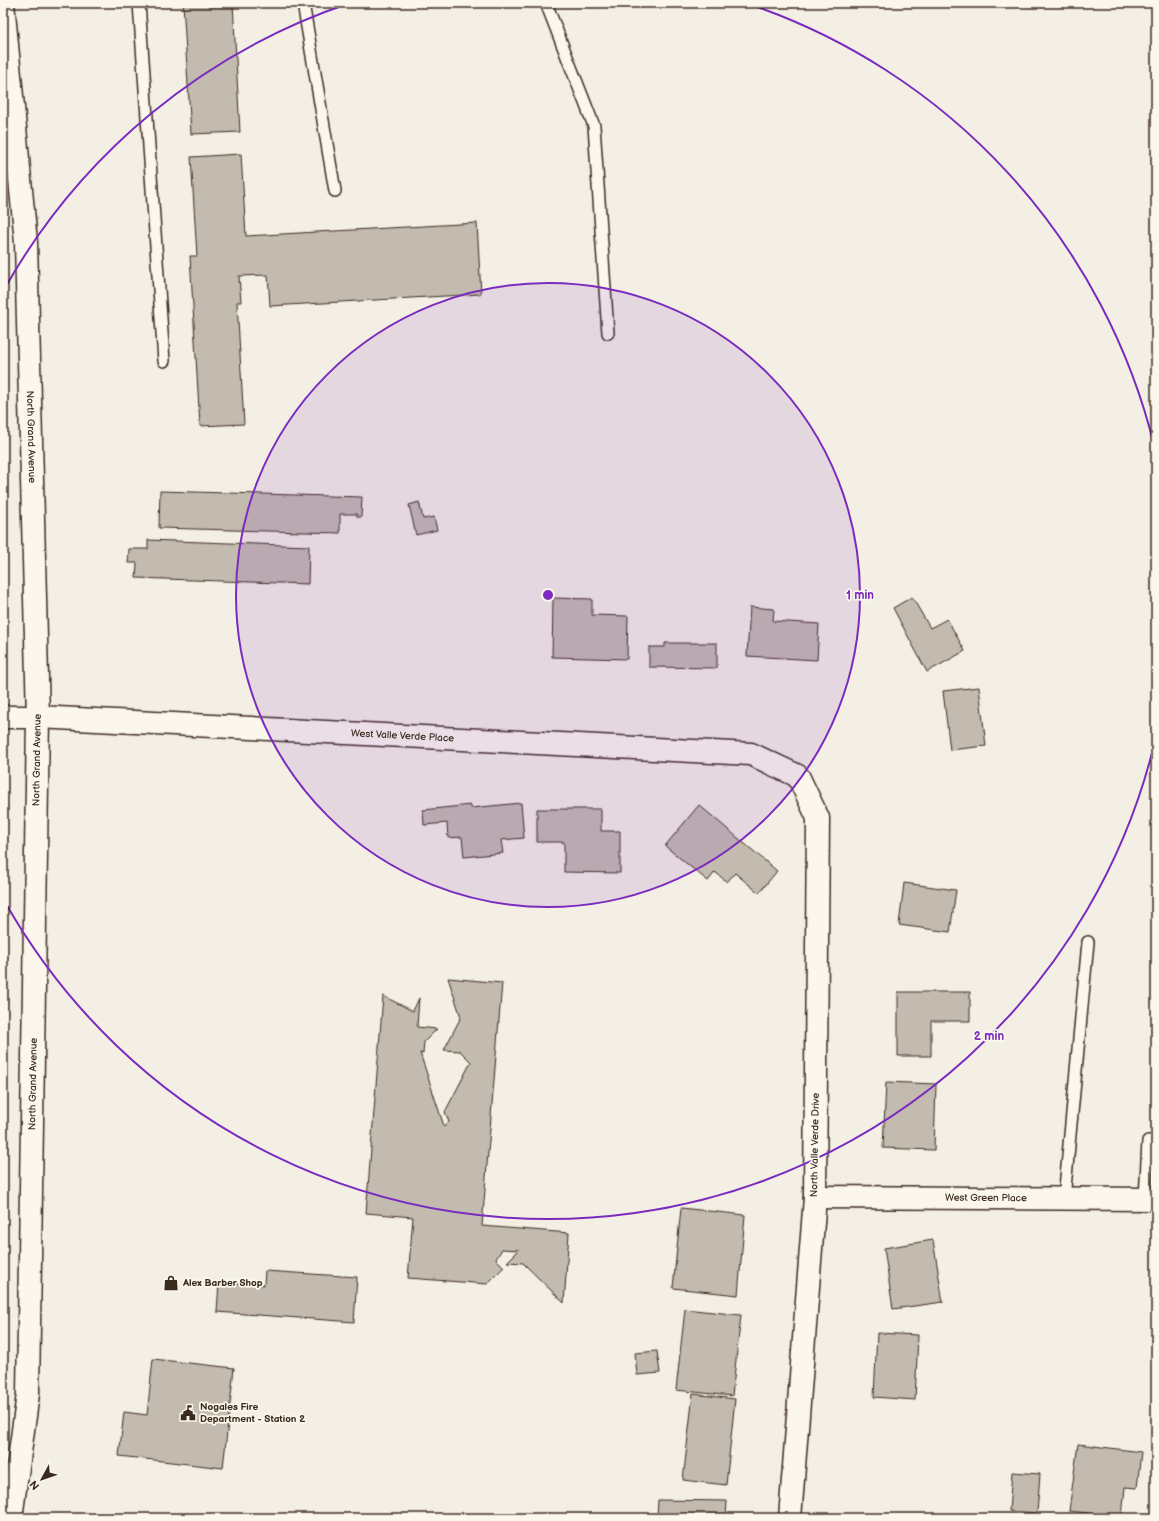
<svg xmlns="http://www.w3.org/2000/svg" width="1159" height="1521" font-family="'Balsamiq Sans',sans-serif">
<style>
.building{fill:#c3bbb0;stroke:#3b2a1e}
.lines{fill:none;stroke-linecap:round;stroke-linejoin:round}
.lane-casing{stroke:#3b2a1e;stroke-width:14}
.street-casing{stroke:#3b2a1e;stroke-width:25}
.primary-casing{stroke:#3b2a1e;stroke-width:25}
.lane{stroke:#fbf7ec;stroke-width:11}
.street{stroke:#fbf7ec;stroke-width:22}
.primary{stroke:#fbf7ec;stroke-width:22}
.ring{fill:none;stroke:#7b2cbf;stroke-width:2}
.labels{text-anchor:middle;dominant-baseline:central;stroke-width:3.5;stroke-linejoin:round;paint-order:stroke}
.street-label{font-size:10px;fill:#3b2a1e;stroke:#fbf7ec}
.poi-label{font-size:10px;font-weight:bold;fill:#3b2a1e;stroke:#fbf7ec;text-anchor:start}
.centre{fill:#7b2cbf;stroke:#fbf7ec;stroke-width:2}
.ring-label{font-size:12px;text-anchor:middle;font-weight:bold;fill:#7b2cbf;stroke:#fbf7ec;stroke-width:3.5;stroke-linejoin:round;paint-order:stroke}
</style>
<rect width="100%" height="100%" fill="#f3efe4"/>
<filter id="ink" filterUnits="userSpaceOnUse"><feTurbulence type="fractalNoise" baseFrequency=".025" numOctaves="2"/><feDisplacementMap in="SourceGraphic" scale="8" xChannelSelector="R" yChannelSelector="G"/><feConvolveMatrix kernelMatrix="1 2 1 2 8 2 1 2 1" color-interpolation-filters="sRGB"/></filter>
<g filter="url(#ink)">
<path class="building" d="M183,3H233L240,132L191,134Z
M241,154L246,236L477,223L481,294L270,306L268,275L239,276L241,302H237L244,424L200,426L190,256H197L191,157Z
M160,491L362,497L361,517H357V514H340V533L159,528Z
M419,502L423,519L434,517L437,530L416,535L409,505Z
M148,540L309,546L308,584L136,578L137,563H128L129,549H148Z
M912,597L930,628L947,619L965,651L927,672L893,608Z
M553,598L592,599V615L628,616L627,659L552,657Z
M750,607L774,609L773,621L819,624L817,660L747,656Z
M665,643H717V668L649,667V647H665Z
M979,687L986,746L950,750L943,691Z
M521,803L524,838L501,840L503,853L464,857L462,837L448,838L447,823L424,825L423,810L471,805V808Z
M699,805L777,871L759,893L735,873L727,882L715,872L708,881L665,846Z
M537,809H601V831H620V873L564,872V842H537Z
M904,883L956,890L950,932L899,925Z
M448,978L502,983L482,1226L569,1233L564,1303L523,1263L507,1262L519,1250L502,1249L496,1259L504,1267L487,1284L408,1278L413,1217L366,1213L383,996L413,1011L419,998L417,1027L437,1029L424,1042L423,1054L420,1053L444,1126L449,1122L445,1112L471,1062L460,1051L444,1050L461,1017Z
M898,992H970V1021H931V1056H898Z
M886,1082L936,1084L934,1150L883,1148Z
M681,1208L745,1215L738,1295L673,1288Z
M933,1240L943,1302L893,1309L884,1248Z
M265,1271L357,1277L354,1322L217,1312L219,1282L264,1285Z
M685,1309L741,1315L732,1396L676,1390Z
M877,1333L918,1335L915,1400L874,1397Z
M657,1351L660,1373L637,1375L635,1353Z
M153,1359L234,1368L223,1468L119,1456L124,1412L147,1415Z
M693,1394L735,1399L726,1485L683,1480Z
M1078,1444L1141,1452L1137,1488L1125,1487L1122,1517L1069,1511Z
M1012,1472L1040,1474L1037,1513L1009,1511Z
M658,1500L727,1501L726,1518H657Z
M843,1515L904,1518H843Z"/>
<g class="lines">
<g class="lane-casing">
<path id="lane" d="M139,3L164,361
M303,3L335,191
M546,3L594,126L608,333
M1064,1199L1088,942
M1145,1199L1148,1141L1156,1142"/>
</g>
<g class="street-casing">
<g id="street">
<path id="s1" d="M3,717H38L751,754L798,776L818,818L815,1197L790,1518"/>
<path id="s2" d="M815,1197L1156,1199"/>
</g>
</g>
<g class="primary-casing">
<g id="primary">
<path id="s3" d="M3,3L26,242L38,717L28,1394L11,1518"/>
</g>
</g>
<use href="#lane" class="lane"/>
<use href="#street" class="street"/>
<use href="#primary" class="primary"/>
</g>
</g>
<circle cx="548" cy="595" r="312" fill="#7b2cbf" fill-opacity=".12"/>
<g class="ring">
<circle cx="548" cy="595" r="312"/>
<path d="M1155 741A624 624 0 0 1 5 902M5 288A624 624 0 0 1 350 3M746 3A624 624 0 0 1 1155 449"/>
</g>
<defs>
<g id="shop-bare" transform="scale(1.2)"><path d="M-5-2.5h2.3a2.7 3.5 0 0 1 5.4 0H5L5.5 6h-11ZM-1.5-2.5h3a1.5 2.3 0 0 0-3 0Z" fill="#3b2a1e" stroke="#fbf7ec" stroke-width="2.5" paint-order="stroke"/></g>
<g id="civic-bare" transform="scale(1.2)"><path d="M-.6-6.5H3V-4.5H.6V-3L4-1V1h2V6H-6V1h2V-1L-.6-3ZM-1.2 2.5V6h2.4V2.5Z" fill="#3b2a1e" stroke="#fbf7ec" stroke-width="2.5" paint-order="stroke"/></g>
</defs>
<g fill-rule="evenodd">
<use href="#shop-bare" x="171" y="1283"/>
<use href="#civic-bare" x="188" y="1413"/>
</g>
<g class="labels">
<g class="street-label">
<text stroke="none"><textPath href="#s3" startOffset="435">North Grand Avenue</textPath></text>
<text stroke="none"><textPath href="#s1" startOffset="400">West Valle Verde Place</textPath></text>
<text transform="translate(37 760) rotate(-89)">North Grand Avenue</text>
<text transform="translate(33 1084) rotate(-89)">North Grand Avenue</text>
<text transform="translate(815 1145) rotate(-89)">North Valle Verde Drive</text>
<text stroke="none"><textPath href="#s2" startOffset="171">West Green Place</textPath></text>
</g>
<g class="poi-label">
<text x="183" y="1283">Alex Barber Shop</text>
<text x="200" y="1407">Nogales Fire<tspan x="200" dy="12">Department - Station 2</tspan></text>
</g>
</g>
<circle cx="548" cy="595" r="6" class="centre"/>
<g class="ring-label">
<text x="860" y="599">1 min</text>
<text x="989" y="1040">2 min</text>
</g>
<rect width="1159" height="1521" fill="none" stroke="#fbf7ec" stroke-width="16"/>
<rect x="8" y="8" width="1143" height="1505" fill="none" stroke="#3b2a1e" stroke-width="1.5" filter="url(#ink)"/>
<g transform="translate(42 1479) rotate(230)" stroke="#fbf7ec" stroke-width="3" paint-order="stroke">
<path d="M0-3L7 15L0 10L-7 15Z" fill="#3b2a1e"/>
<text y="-6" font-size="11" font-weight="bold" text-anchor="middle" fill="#3b2a1e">N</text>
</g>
</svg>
